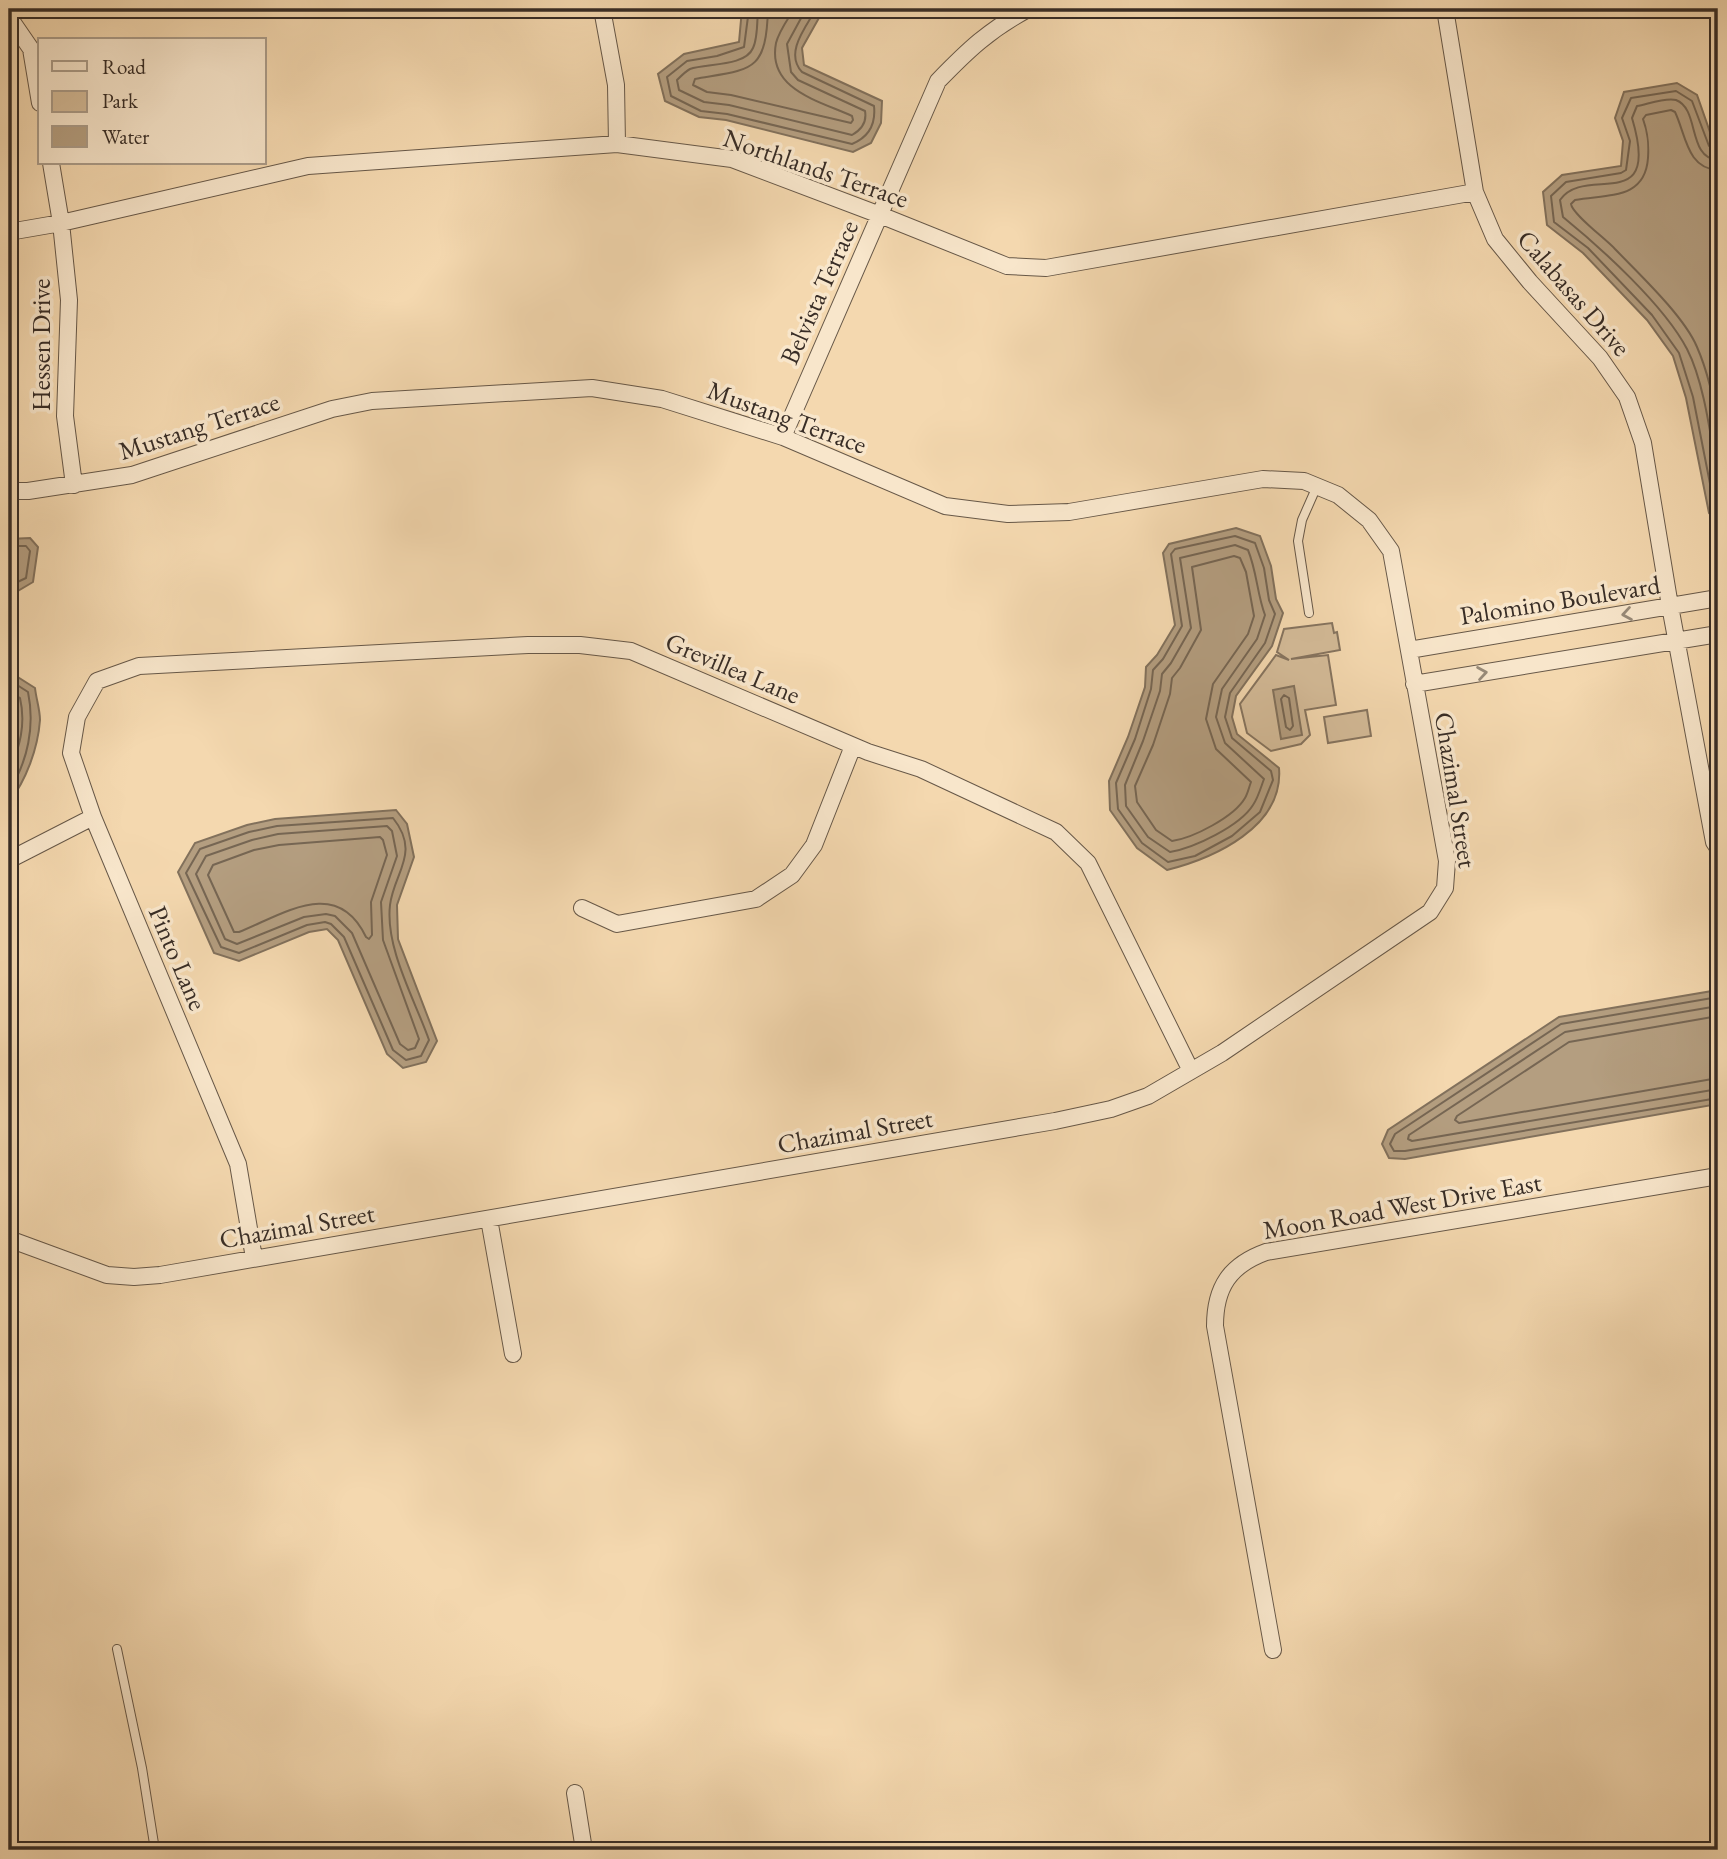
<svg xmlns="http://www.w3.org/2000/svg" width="1727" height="1859" font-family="'EB Garamond',serif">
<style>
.green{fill:#d4bb98;stroke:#86745f;stroke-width:2}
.water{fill:#b49e80;stroke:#82715c;stroke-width:2}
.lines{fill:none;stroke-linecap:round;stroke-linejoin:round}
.shore{stroke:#766653;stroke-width:2}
.lane-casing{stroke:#675848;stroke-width:10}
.street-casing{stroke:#675848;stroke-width:18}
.lane{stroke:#f8e6cb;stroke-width:8}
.street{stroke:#f8e6cb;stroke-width:16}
.oneway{stroke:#988a78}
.labels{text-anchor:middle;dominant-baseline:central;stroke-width:7;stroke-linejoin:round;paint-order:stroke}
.street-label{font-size:26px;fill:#382d26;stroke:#f8e6cb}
</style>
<rect width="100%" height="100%" fill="#f4d8af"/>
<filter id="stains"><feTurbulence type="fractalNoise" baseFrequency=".00286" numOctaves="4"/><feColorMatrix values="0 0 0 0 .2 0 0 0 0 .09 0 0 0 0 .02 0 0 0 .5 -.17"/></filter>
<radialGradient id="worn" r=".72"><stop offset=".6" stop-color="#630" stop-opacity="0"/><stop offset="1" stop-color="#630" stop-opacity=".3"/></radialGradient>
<path class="green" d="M1332,623L1334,633L1337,632L1340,650L1291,659L1328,655L1336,705L1305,710L1310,735L1301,744L1271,751L1247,733L1240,704L1276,655L1289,660L1277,652L1284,629Z
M1367,710L1371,736L1328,743L1324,717Z"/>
<path class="water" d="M742,9H824L802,48L804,65L882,101L881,123L871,143L853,152L726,120L699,117L665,101L658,74L684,54L739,42Z
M1677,83L1697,95L1718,155V522L1709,513L1686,398L1673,356L1647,320L1583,253L1547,225L1543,192L1562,175L1621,166L1623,141L1615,118L1624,92Z
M1236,528L1260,536L1271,566L1276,599L1283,613L1272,646L1236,696L1232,717L1237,734L1279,768C1284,827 1214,858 1167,870L1137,848L1110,810L1109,781L1128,737L1145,687L1146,667L1157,655L1175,625L1163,553L1169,544Z
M30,538L38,547L33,582L16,592L9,593V539Z
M9,676H16L35,688C36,698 40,710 40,720C38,748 26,781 9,802Z
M1294,686L1302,735L1281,739L1273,690Z
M396,810L407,824L414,857L397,905L398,939L437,1041L426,1062L403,1068L387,1054L338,940L327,929L309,932L239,961L214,953L178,872L195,843L247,825L275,819Z
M1718,990V1104L1405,1159L1389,1158L1382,1144L1388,1130L1559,1017Z"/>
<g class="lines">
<path class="shore" d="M749,9L744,47L717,56L687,61L667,77L671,96L701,111L727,114L852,144C869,137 876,125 874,106L802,72C784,53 806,27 816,9
M758,9C757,20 758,38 753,48C745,67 706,63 690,69C686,71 681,76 677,80L679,90L704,102L729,105L852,135C861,130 867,122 865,111L798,80L791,72L787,44L806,9
M768,9C766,73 752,69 695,79L693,85L707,92L731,95L851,123L853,120L852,116C820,101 767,90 776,43C779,31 788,19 794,9
M1718,151L1709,146L1692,101L1676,91L1631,98L1622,118L1630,141L1626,170L1621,173L1566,182L1551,196L1554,222L1588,248L1652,315L1679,353L1693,397L1715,509L1718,513
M1718,160C1687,158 1700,109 1676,100C1666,97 1648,104 1637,106L1632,118C1662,218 1585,163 1560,200L1563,217C1601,248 1664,305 1687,349C1705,384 1711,440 1718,479
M1718,170C1687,169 1686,135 1675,112L1671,110L1646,115L1643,119C1648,133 1649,143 1648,158C1645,200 1608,194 1575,200L1571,204C1572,214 1606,239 1615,249C1639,274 1684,316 1697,347C1708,372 1713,398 1718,424
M1235,536L1255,543L1264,568L1269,600L1275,614L1265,643L1230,693L1225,717L1232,738L1271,771L1273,780L1260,812L1232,836L1195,856L1168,862L1142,843L1118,809L1116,783L1135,739L1151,689L1153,670L1163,659L1182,626L1171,554L1175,549Z
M1235,545L1248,550C1257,572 1257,594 1265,615L1257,639L1222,689L1216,717L1225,743L1264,779C1261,787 1258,798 1253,805C1240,826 1194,848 1170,852L1148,837L1126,806L1125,785L1143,741L1160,691L1162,674L1171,663L1191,628L1180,558Z
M9,546H26L30,551L26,578L9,586
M1234,556L1240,558L1246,572L1254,616L1248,634L1213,684L1206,719L1216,749L1251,782C1249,787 1248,793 1245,798C1234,817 1193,838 1172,841L1156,830L1137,802L1135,786L1153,745L1170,694L1172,678L1180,668L1201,630L1192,567Z
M9,683H14L28,692C35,726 28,761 9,791
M9,691L20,698C26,724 20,747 9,771
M1284,695L1289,698L1293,726L1290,730L1286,727L1281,699Z
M393,818C421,853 394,872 390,905C385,948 415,1000 429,1040L421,1056L406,1060L393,1050L344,937L331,924L325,922L307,925L239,953L221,947L186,873L200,849L249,832L277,826Z
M387,826L392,831L397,856L381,902L383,940L419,1039L415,1048L408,1050L400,1044L352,933L335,916L326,914L304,917L237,944L225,939L196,874L206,856L252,840L278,834Z
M380,837L383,840L387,855L371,902L372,935L369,939L366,937C337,876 284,914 239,932H234L208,875L213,865L254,850L279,845Z
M1718,997L1561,1024L1395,1134L1390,1144L1394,1151H1405L1718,1098
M1718,1006L1565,1032L1409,1135L1408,1139L1412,1141L1718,1089
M1718,1016L1569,1042L1457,1116L1455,1120L1459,1123L1718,1078"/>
<g class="lane-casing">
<path id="lane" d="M1309,613L1298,541L1302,520L1317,486
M117,1649L142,1768L155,1850"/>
</g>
<g class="street-casing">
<path id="street" d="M602,9L616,85L617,144
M1445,9L1475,192L1495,239L1530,282L1600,358L1627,397L1643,443L1670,606L1714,842L1718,848
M9,17L31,49L40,103
M51,163L61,223L69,300L65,416L74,485
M9,232L61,223L308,166L617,144L732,159L880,215L1007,266L1046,268L1475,192
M783,437L938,81C968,50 989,30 1028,9
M9,491H28L132,475L332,409L372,401L592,388L662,399L783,437L945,506L1008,514L1069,512L1263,479L1304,481L1338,495L1369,520L1391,551L1447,861L1445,888L1430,912L1222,1053L1148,1096L1111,1109L1055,1121L160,1275L134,1277L107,1275L9,1239
M1409,650L1718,598
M1414,684L1718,634
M9,860L93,817
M582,908L617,924L756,899L792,875L814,845L853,746
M489,1219L513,1354
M254,1258L238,1164L93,817L71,753L77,717L97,681L139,666L528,645H580L631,651L868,752L921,769L1056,832L1088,863L1191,1071
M1273,1650L1215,1326C1215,1287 1230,1265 1266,1252L1718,1176
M575,1793L584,1850"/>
</g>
<use href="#lane" class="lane"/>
<use href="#street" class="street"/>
</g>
<defs><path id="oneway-chevron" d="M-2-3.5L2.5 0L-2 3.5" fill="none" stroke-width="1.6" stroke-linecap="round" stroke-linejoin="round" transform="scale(1.75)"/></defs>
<g class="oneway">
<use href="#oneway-chevron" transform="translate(1627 614) rotate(171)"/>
<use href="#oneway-chevron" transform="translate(1482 673) rotate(-9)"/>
</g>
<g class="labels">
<g class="street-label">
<text transform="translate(816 168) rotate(19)">Northlands Terrace</text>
<text transform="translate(819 292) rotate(-66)">Belvista Terrace</text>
<text transform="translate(1574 293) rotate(49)">Calabasas Drive</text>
<text transform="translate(41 345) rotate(-90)">Hessen Drive</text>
<text transform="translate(787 417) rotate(20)">Mustang Terrace</text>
<text transform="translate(199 426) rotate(-18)">Mustang Terrace</text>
<text transform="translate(1560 600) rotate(-9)">Palomino Boulevard</text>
<text transform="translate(733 668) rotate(23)">Grevillea Lane</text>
<text transform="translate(1456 790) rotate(81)">Chazimal Street</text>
<text transform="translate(178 958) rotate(67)">Pinto Lane</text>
<text transform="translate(855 1131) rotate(-10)">Chazimal Street</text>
<text transform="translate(1402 1206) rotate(-10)">Moon Road West Drive East</text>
<text transform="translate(297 1226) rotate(-10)">Chazimal Street</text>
</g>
</g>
<rect width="1727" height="1859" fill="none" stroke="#f4d8af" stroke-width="35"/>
<rect x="10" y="10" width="1706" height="1838" fill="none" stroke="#382d26" stroke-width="3.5"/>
<rect x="18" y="18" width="1692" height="1824" fill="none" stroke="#382d26" stroke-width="2"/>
<rect x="38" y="38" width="228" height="126" fill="#f8e6cb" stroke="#ab9c89" stroke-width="2"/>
<rect x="52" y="61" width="35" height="10" fill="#f8e6cb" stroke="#ab9c89" stroke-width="2"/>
<text x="102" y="74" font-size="21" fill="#382d26">Road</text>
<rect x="52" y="91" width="35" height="21" fill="#d4bb98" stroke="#ab9c89" stroke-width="2"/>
<text x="102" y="108" font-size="21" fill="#382d26">Park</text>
<rect x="52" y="126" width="35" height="21" fill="#b49e80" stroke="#ab9c89" stroke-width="2"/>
<text x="102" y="144" font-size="21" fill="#382d26">Water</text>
<rect width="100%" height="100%" filter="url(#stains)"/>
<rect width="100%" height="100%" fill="url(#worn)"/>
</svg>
